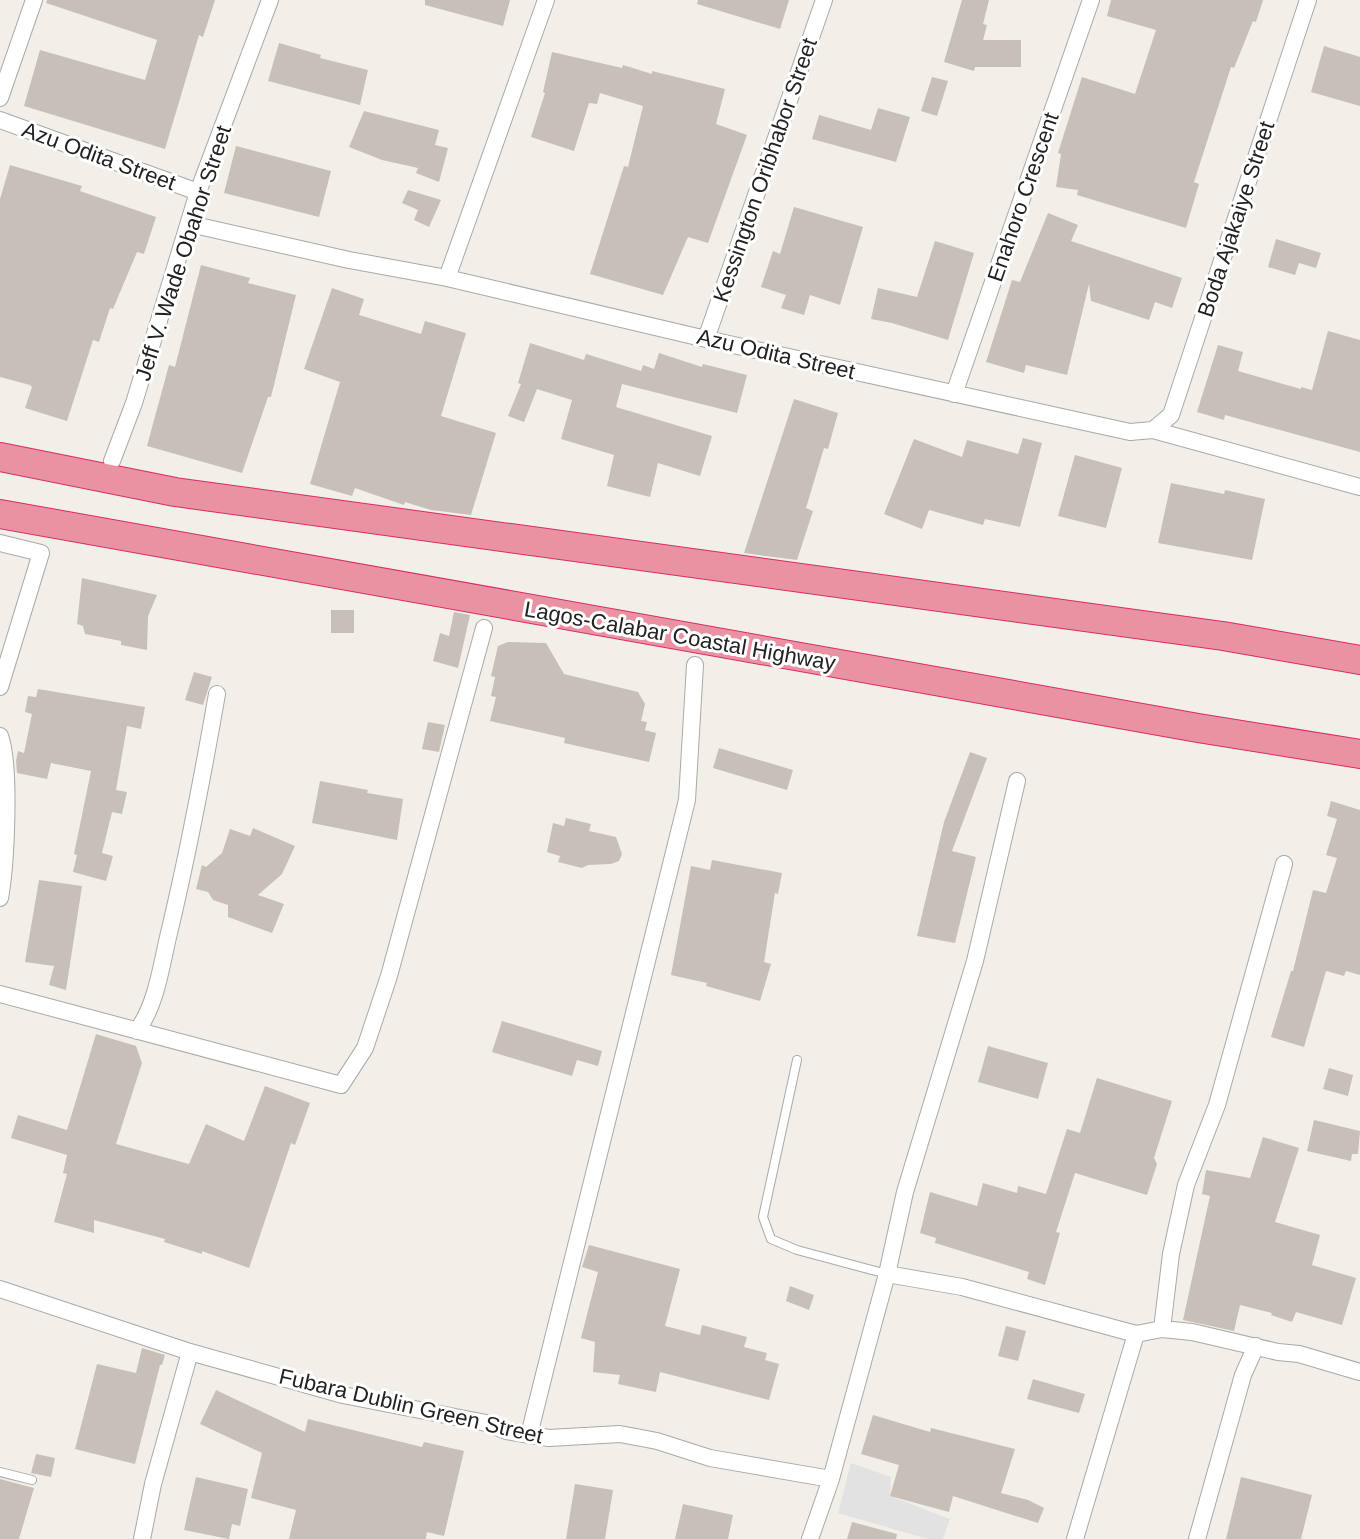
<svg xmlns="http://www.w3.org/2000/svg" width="1360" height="1539" font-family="Arial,sans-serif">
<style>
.parking{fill:#e2e2e2}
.building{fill:#c7bfb8}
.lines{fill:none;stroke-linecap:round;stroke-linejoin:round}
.lane-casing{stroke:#a9a9a9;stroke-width:10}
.street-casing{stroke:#a9a9a9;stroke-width:18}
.highway-casing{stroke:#dc2a67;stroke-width:30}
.lane{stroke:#fff;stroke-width:8}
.street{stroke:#fff;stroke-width:16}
.highway{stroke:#e892a2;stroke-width:28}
.labels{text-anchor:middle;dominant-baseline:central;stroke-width:6;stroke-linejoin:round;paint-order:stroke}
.street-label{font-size:22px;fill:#222;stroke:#fff}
</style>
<rect width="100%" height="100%" fill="#f2efe9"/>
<path class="parking" d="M851,1463L891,1477L890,1496L950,1519L943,1539H928L838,1513Z"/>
<path class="building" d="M47,0H215L203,37L199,35L165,149L24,106L40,50L145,80L157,40L46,3Z
M425,0H510L503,26L425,5Z
M698,0H789L780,29L697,4Z
M962,0H989L983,24L987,25L983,40H1021V67H975L974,71L944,62Z
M1111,0H1263L1256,22L1253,21L1234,68L1231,67L1194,182L1199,184L1186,228L1077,195L1078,190L1056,187L1061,154L1058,153L1082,77L1135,94L1156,30L1107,16Z
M279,43L321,55L320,58L368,70L360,105L268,81Z
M1324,46L1360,57V106L1311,92Z
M552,52L622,68L623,65L652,74V71L725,89L716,124L747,135L708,243L688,237L663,295L590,274L624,166L628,167L643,106L600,93L597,104L589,103L574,151L531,137L545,93L543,92Z
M932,77L948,81L937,116L921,111Z
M878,108L910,117L896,162L812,139L819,115L871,130Z
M364,111L439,130L435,145L448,148L439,182L416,173L418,168L382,160L349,147Z
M236,146L331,171L319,217L224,193Z
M10,165L82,186L80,191L156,217L144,254L137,252L113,309L110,308L99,342L93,340L67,421L25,408L32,387L30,385L0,377V199Z
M408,190L441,200L429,227L414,220L418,210L402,203Z
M794,207L863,227L840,305L810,295L804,315L781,308L786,295L761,287L773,251L780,254Z
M1048,213L1078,225L1071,241L1182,278L1172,308L1155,302L1149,320L1091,301L1089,284L1067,375L1026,365L1024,373L986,362L1012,280L1020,282Z
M1276,239L1321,253L1316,268L1299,263L1295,275L1268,267Z
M935,241L974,253L948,340L892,323L871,319L878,288L917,297Z
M201,265L250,278L248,283L296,295L271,397H268L242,473L147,446L169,365L175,367Z
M332,288L364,299L359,315L421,334L425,321L466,333L441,416L496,433L471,515L431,510L405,502L404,505L355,488L352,496L310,484L340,382L304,369Z
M1328,331L1360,340V452L1225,415L1224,420L1197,412L1218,345L1243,352L1238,371L1301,389V387L1312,390Z
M530,343L584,360L586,354L641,371L643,365L654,369L659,353L702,367L703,364L747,375L737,413L622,384L616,407L712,436L700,476L658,463L650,497L607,486L614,455L561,439L572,400L537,389L524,422L508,416L521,384L518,383Z
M794,399L838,413L828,449L824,448L806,508L813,511L797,560L744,553Z
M1023,438L1042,443L1020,527L985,519L983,525L929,510L922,529L884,514L914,439L962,457L967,440L1018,454Z
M1075,455L1122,468L1106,528L1058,516Z
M1171,483L1224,494L1225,490L1265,499L1252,560L1158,543Z
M82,578L157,595L148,616L147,650L121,645V641L85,634L83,626L77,624Z
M331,610H354V633H331Z
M454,612L470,615L458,668L433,661L440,633L449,636Z
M508,642L546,643L564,674L638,692L645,704L641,721L647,722L645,730L656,733L649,762L564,743L565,738L490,721L496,697L491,696L495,677L491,676L498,646Z
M194,672L212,677L203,705L185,700Z
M38,689L145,707L141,729L127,726L116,790L127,792L122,814L112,812L102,853L113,856L106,881L73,872L77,855L74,854L91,771L51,763L47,779L17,773L16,761L18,751L24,753L32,714L25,712L28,696L36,697Z
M428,722L445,725L439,752L422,749Z
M719,748L793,770L787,790L713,768Z
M970,752L987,758L952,851L976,857L955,943L917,936L944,822Z
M320,781L368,790L367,793L403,799L397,840L312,823Z
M1331,801L1360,810V975L1346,971L1344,976L1326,971L1304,1047L1271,1037L1291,971H1293L1313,890L1326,893L1337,858L1326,855L1337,819L1327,816Z
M566,818L591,824L589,831L616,837L622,854L619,861L611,864L588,865L582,868L558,862L560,856L547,852L553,823L564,826Z
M253,828L295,846L282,874L258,895L284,904L272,933L228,917V905L213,900L208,892L196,889L202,865L206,867L222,853L230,829L250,836Z
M712,860L782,873L778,894L775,893L764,962L771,964L760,1001L706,986L707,983L671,975L691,866L710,870Z
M39,880L82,886L66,990L49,985L54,966L25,962Z
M502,1021L602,1051L598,1066L577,1060L572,1076L492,1052Z
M96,1034L136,1046L142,1063L116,1144L189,1164L206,1124L244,1141L265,1086L310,1103L295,1145L291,1143L249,1268L202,1251V1254L164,1242L165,1239L94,1220V1233L54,1222L67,1174L63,1173L67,1155L11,1138L18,1115L67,1130Z
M988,1046L1048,1063L1038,1099L978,1082Z
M1329,1068L1353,1075L1348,1096L1323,1089Z
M1097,1078L1172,1101L1154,1158L1157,1164L1147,1195L1075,1173L1056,1232L1060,1233L1045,1285L1027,1279L1029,1272L935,1243L936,1238L920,1233L930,1192L977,1206L983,1183L1017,1193L1018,1186L1046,1194L1067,1129L1080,1133Z
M1314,1120L1360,1131L1358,1154H1352L1351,1161L1307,1151Z
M1263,1137L1299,1148L1275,1222L1320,1235L1312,1265L1356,1278L1342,1325L1296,1312L1292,1322L1271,1315L1272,1313L1240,1305L1234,1331L1183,1320L1210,1196L1202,1194L1206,1170L1250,1178Z
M589,1245L680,1269L665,1326L700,1335L702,1325L747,1337L744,1347L767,1353L765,1360L779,1364L769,1400L660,1372L656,1392L618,1384L620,1375L593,1372L595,1342L581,1338L598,1272L582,1267Z
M790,1286L814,1295L809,1310L786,1301Z
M1006,1326L1026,1331L1018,1361L998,1356Z
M142,1348L165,1355L162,1365H160L135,1464L75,1449L97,1364L136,1373Z
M1033,1379L1085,1394L1079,1413L1027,1399Z
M216,1390L305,1432L308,1419L422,1447L424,1442L464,1451L444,1536L427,1532L426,1539H289L296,1510L251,1498L262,1453L200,1424Z
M873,1415L930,1432L931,1428L1015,1449L1001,1493L1028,1500L1044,1508L1038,1523L953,1496L949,1512L890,1496L899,1465L861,1454Z
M36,1454L55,1458L51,1477L31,1473Z
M196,1477L248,1489L240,1526L232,1524L229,1539L184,1530Z
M1241,1477L1312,1495L1301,1539H1226Z
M0,1479L34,1488L19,1539H0Z
M575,1484L613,1490L605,1539H566Z
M683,1504L733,1515L728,1539H675Z
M852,1522L897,1534L896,1539H847Z"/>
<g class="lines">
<g class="lane-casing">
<path id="lane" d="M797,1060L763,1217L771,1239L797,1250L887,1274
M0,1472L32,1480"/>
</g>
<g class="street-casing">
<path id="street" d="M0,98L34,0
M0,120L198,192
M190,224L349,260L447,278L706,339L1130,432L1153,430L1360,487
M447,278L546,0
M706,339L824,0
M954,394L1091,0
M1153,430L1171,415L1308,0
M112,461L134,403L198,192L270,0
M0,543L41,553L0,687
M0,736C11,766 6,865 0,898
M0,994L341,1085L365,1048L389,976L484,628
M137,1031C157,1003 161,966 169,933C188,854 203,774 217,694
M887,1274L905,1192L975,961L1017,781
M0,1289L190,1352L343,1395L486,1423L506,1431L549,1438L620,1434L657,1441L710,1458L831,1479
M1162,1329L1171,1254L1186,1185L1217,1105L1284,864
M529,1435L687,800L695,665
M142,1539L153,1484L190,1352
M810,1539L831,1479L887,1274L962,1287L1136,1334L1162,1329L1192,1332L1278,1352L1299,1354L1360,1372
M1075,1539L1136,1334
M1197,1539L1243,1375L1256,1346"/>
</g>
<g class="highway-casing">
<path id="highway" d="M0,457L175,492L1223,636L1360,660
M0,514L1198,728L1360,754"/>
</g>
<use href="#lane" class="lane"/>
<use href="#street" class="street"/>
<use href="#highway" class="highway"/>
</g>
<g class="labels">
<g class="street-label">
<text transform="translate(99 156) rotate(20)">Azu Odita Street</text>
<text transform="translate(765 170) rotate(-71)">Kessington Oribhabor Street</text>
<text transform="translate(1023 197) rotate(-71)">Enahoro Crescent</text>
<text transform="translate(1236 219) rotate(-72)">Boda Ajakaiye Street</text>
<text transform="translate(183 253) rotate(-72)">Jeff V. Wade Obahor Street</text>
<text transform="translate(776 354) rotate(13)">Azu Odita Street</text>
<text transform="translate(680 636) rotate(10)">Lagos-Calabar Coastal Highway</text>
<text transform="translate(411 1406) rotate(13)">Fubara Dublin Green Street</text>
</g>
</g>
</svg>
